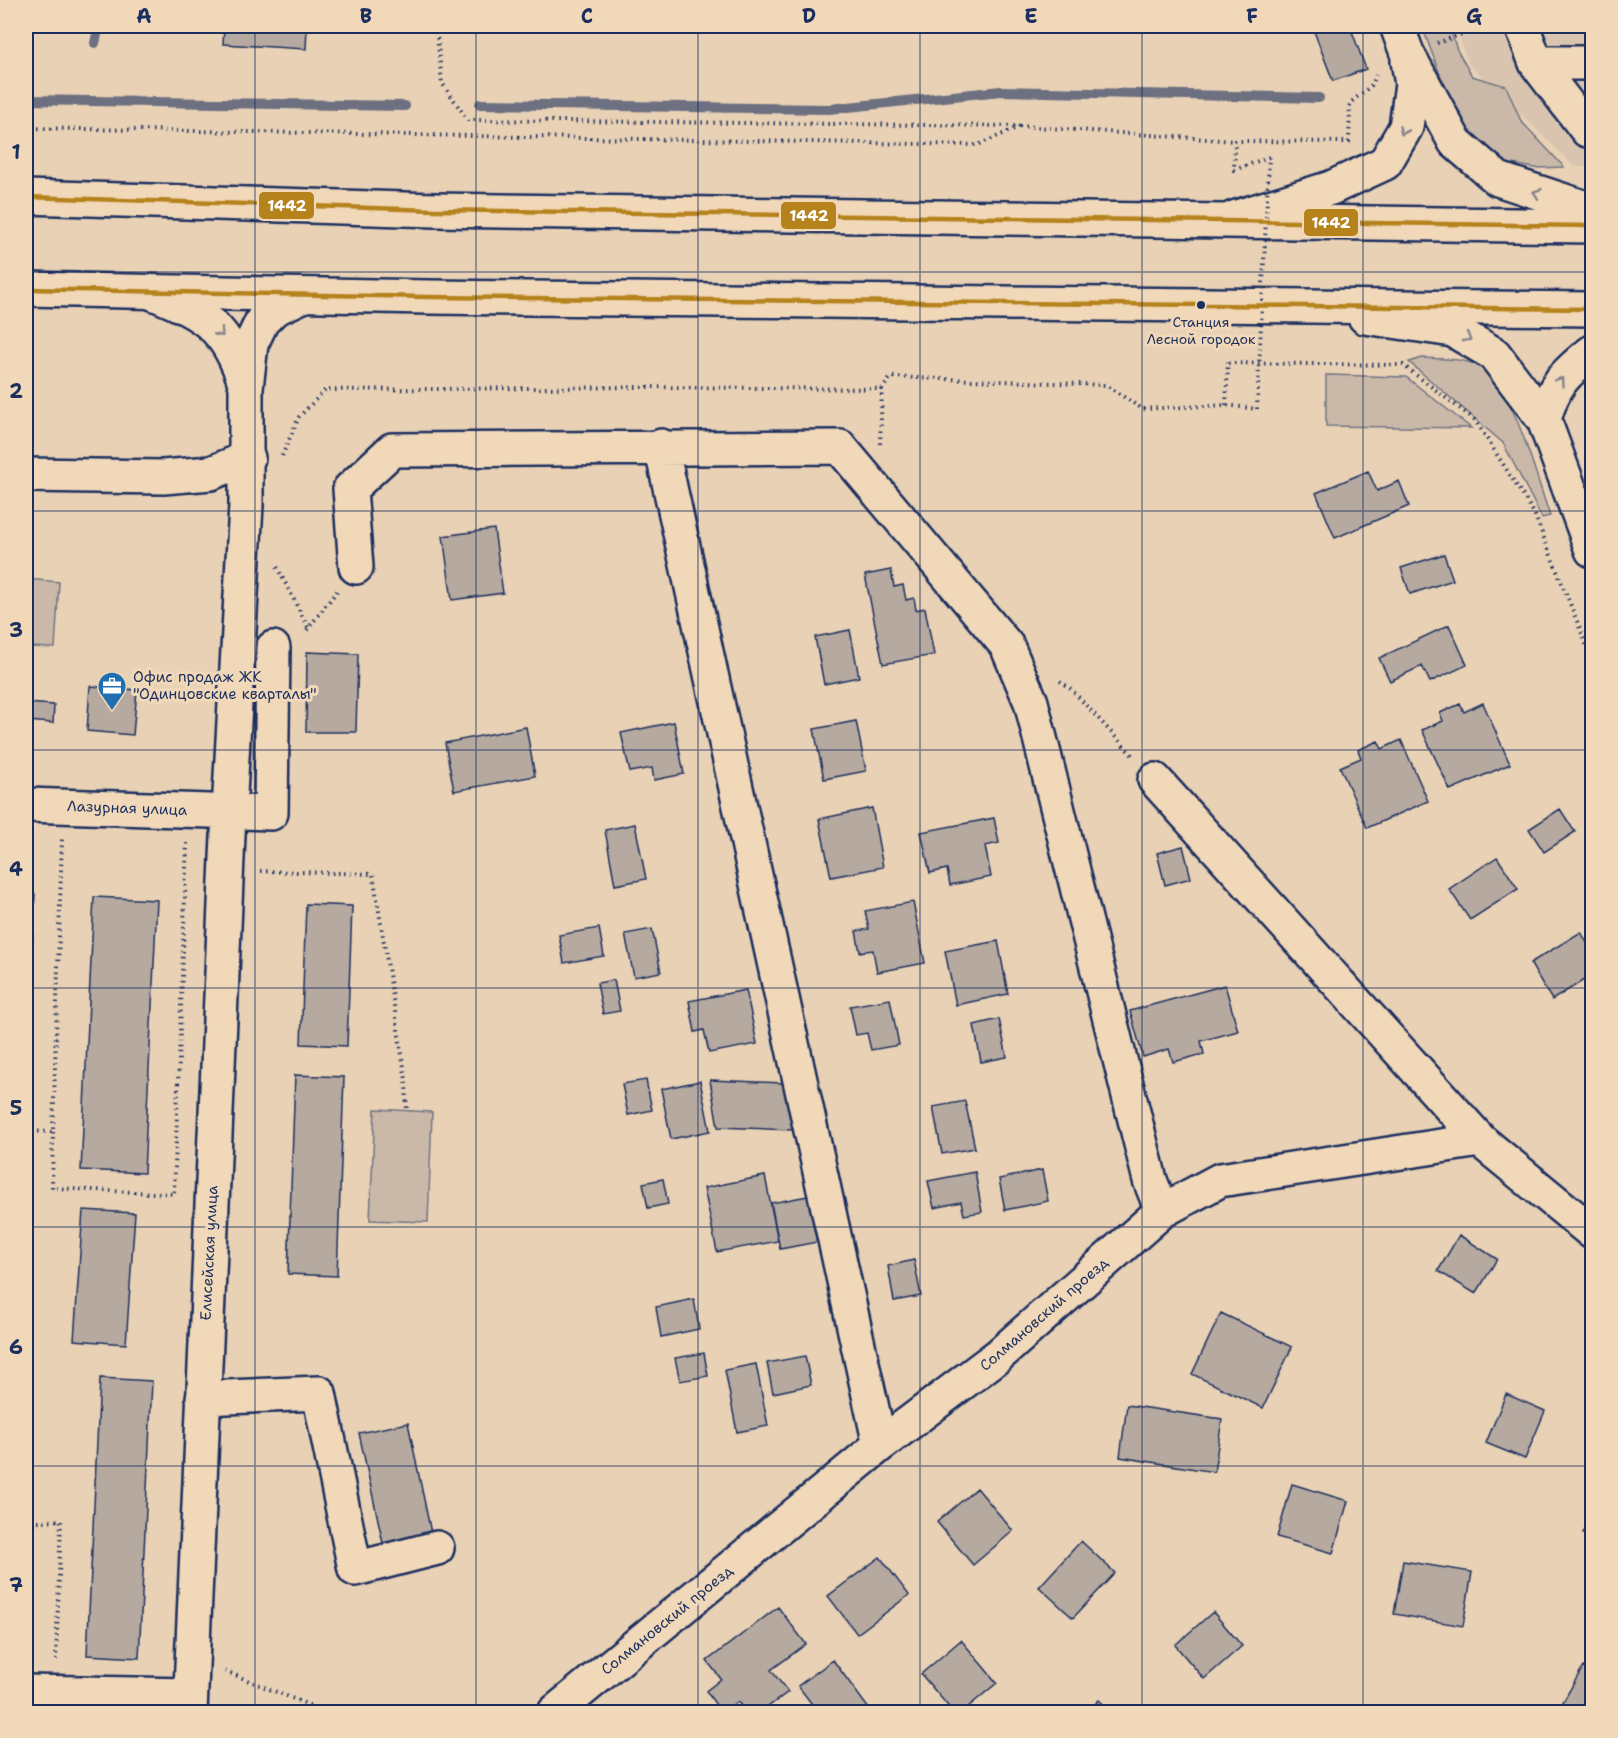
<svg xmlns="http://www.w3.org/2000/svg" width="1618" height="1738" font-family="'Shantell Sans',sans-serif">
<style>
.built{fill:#d9c5af}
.green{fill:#cab9a9;stroke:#727484;stroke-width:1.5}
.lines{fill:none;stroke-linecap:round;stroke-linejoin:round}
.stream{stroke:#6c6f80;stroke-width:10}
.building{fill:#b5a9a0;stroke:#1b2f5e;stroke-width:1.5}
.minor-casing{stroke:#1b2f5e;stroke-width:38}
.highway-casing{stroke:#1b2f5e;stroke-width:38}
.path{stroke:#1b2f5e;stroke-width:4;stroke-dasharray:1.5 4.5;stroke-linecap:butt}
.minor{stroke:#f1d8b9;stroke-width:33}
.highway{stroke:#f1d8b9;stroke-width:33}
.path-bridge{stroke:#1b2f5e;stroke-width:4;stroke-dasharray:1.5 4.5;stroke-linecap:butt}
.bus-1-casing{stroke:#f1d8b9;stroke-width:9}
.bus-1{stroke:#b5821c;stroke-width:4.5}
.oneway{stroke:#86848c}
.grid{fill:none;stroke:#1b2f5e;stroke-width:1.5;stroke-opacity:0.55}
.bus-dot{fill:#1b2f5e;stroke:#f1d8b9;stroke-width:2}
.labels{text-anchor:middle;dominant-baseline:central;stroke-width:6;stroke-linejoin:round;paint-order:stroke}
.bus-label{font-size:14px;fill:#1b2f5e;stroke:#f1d8b9}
.poi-label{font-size:15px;fill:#1b2f5e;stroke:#f1d8b9;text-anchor:start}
.street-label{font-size:15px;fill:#1b2f5e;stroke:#f1d8b9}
.line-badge{stroke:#f1d8b9;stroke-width:2}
.badge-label{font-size:16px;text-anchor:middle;font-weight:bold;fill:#fff}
.neatline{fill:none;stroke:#1b2f5e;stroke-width:2}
.grid-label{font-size:20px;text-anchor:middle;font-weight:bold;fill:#1b2f5e}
</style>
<rect width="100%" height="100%" fill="#e8d1b5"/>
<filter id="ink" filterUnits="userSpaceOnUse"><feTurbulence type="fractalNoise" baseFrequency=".0167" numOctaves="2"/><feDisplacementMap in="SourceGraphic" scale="12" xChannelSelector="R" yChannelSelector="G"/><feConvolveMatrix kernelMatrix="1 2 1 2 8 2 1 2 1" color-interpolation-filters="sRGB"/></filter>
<g filter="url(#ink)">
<path class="built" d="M1456,26H1592V167H1575L1468,63Z"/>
<path class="green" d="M1422,26H1449L1457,50L1472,76L1506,86L1521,121L1564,167L1535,168L1506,163L1458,123Z
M1422,358C1440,359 1460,358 1477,365C1512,378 1537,481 1550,516L1542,518L1503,443L1409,362Z
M1326,375L1406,377L1471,428L1326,426Z
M26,579L59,582L55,648L26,647Z
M26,962H32L30,1037H26Z
M375,1109L432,1112L428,1222L370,1220Z"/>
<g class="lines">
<path class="stream" d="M95,43L99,26
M26,100L405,106
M480,104L829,109L1001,91L1319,98"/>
</g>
<path class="building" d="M224,26H307L306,49L223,44Z
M1312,26H1350L1366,69L1333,81Z
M1368,471L1377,491L1399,481L1409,506L1335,538L1316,493Z
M494,529L503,593L452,600L443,536Z
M1444,554L1453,580L1410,594L1401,568Z
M891,570L894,587L903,585L906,600L914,598L916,610L925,608L934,655L883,664L865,575Z
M1449,625L1467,665L1430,682L1422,666L1390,681L1379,658Z
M850,630L859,677L824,684L815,637Z
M307,652L358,654L356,732H306Z
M90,686L137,690L133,735L87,731Z
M26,703L54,705L53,723L26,721Z
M1483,703L1510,764L1450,790L1422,730L1443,721L1440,713L1460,704L1464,712Z
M856,721L866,771L824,779L814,729Z
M674,722L684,774L654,780L652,768L630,772L621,733Z
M526,727L535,776L454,791L445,743Z
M1401,740L1428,801L1367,828L1340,767L1361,758L1358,750L1378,741L1382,749Z
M872,808L883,867L831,877L819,819Z
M1560,809L1575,832L1544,852L1529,829Z
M994,818L999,843L985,846L991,877L950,885L947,869L930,873L921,832Z
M635,824L646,879L615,885L605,830Z
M1183,846L1191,878L1165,885L1157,853Z
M1497,857L1518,889L1470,920L1449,889Z
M26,894H35L32,949H26Z
M94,897L157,900L144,1173L81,1170Z
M913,902L925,963L877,972L873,950L860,952L856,931L869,929L865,911Z
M306,904L352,906L347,1046L301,1044Z
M599,928L604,956L564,963L559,935Z
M652,929L661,972L634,977L625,934Z
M1581,932L1592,952V975L1552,1000L1530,963Z
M998,941L1008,994L956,1005L945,951Z
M614,980L620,1011L603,1014L597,983Z
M1225,985L1238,1031L1201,1041L1204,1054L1173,1062L1169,1049L1143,1057L1130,1011Z
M746,990L757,1044L709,1053L704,1030L695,1032L689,1001Z
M890,999L899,1045L871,1050L867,1033L856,1035L850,1006Z
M999,1019L1007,1057L981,1062L974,1025Z
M26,1054H32L30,1109L26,1108Z
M295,1075L344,1077L337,1276L288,1274Z
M646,1080L652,1110L628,1115L622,1084Z
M710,1080L783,1083L793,1130L718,1127Z
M700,1081L710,1131L671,1139L661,1089Z
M965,1101L975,1148L942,1154L933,1107Z
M1042,1170L1048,1201L1005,1210L999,1179Z
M975,1172L982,1212L964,1215L961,1202L934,1208L928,1181Z
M765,1176L778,1241L717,1252L704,1188Z
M663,1179L668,1204L648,1208L643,1183Z
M808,1196L817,1242L780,1249L771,1203Z
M83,1210L135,1213L126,1344L74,1340Z
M1459,1235L1497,1259L1476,1294L1438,1271Z
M914,1260L921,1296L894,1301L888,1266Z
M694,1299L699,1329L661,1337L656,1307Z
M1221,1313L1292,1347L1263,1408L1192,1374Z
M704,1353L708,1376L680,1381L675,1358Z
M805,1356L811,1385L773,1393L767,1363Z
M756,1364L768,1426L737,1432L725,1370Z
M100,1378L152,1381L139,1658L87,1655Z
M1506,1394L1545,1411L1525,1459L1486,1443Z
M1127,1405L1222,1419L1214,1472L1120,1457Z
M408,1423L431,1533L383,1543L359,1433Z
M26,1440H29L28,1495H26Z
M1292,1484L1348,1501L1333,1553L1277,1537Z
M977,1488L1013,1531L973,1565L937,1522Z
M1592,1519V1538L1583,1533Z
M1081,1541L1115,1573L1073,1618L1039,1587Z
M880,1557L909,1595L857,1634L828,1596Z
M1403,1561L1472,1572L1463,1626L1394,1614Z
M778,1607L806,1644L771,1670L788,1692L761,1712H746L738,1702L721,1712L706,1691L721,1679L707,1661Z
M1213,1612L1242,1646L1204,1679L1175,1645Z
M961,1640L997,1683L962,1712H953L921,1674Z
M833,1660L869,1709L865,1712H818L798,1686Z
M1583,1667L1592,1672V1712H1565L1559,1709Z
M1099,1700L1112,1712H1087Z"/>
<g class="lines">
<g class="minor-casing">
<path id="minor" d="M1397,26L1407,53L1455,142L1498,179L1592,210
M1522,26L1536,63L1587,130H1592
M1536,63H1592
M1234,218L1331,188L1385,163L1406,127L1412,84L1408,61
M153,293C205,313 228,329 245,383
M1365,317L1453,330L1494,354L1544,420L1592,550
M1544,420C1553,385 1564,374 1592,352
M661,446L880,1445
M26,475L163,477L211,473L248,458
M356,567L350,489L392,450L840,447L1007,646L1031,702L1150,1180L1162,1211
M1155,780L1480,1140L1592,1232
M26,805L271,813L273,648
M203,1398L319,1393L355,1569L437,1548
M26,1692L189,1695
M190,1712L229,812L246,505V388L251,344L262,321L274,309L302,296
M555,1712L880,1445L998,1356L1162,1211L1220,1180L1480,1140"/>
</g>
<g class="highway-casing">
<path id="highway" d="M26,197L435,210L1592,226
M26,289L429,297L1592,309"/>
</g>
<path class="path" d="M436,26L442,83L468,120L1021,126L1235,141
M1437,43L1485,26
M26,128L978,145L1021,126
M1269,157L1234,170L1235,141L1349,142L1350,103L1372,85L1376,75
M1226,405L1228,363L1403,365L1475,420L1534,513L1592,659
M880,444L882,389
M282,456L299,417L325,390L645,387L882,389L891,377L1106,385L1142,409L1226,405L1257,409
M277,567L309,629
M307,630L337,591
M1060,681L1071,689L1134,757
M260,871L373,874L406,1080L407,1110
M26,1131L53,1132L62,839
M53,1132L52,1188L174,1194L187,843
M26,1534L37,1521L61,1520L56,1660
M225,1671L326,1712"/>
<use href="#minor" class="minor"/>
<use href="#highway" class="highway"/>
<path class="path-bridge" d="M1257,409L1269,157"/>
<g class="bus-1-casing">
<path id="bus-1" d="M26,197L435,210L1592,226
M26,289L429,297L1592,309"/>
</g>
<use href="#bus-1" class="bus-1"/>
</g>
<defs><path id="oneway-chevron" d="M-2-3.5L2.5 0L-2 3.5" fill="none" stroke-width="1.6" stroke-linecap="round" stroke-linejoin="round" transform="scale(1.5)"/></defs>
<g class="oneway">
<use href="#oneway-chevron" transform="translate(1403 131) rotate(114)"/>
<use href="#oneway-chevron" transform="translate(1537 193) rotate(-160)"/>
<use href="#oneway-chevron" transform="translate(220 333) rotate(48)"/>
<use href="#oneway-chevron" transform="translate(1467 338) rotate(30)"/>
<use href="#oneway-chevron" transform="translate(1560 381) rotate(-54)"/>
</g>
</g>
<path class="grid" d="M255,26V1712M476,26V1712M698,26V1712M920,26V1712M1142,26V1712M1363,26V1712M26,272H1592M26,511H1592M26,750H1592M26,988H1592M26,1227H1592M26,1466H1592"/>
<defs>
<g id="office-pin" transform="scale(1.5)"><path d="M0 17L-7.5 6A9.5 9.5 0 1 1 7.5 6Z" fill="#1f6fb2" stroke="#f1d8b9"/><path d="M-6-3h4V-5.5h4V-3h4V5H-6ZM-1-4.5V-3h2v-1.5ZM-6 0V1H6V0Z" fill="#fff"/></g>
</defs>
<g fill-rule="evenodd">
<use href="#office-pin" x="112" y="686"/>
</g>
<circle class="bus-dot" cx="1201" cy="305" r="5"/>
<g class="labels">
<g class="bus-label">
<text x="1201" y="322">Станция<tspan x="1201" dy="17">Лесной городок</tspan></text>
</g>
<g class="poi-label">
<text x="133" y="677">Офис продаж ЖК<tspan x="133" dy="17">"Одинцовские кварталы"</tspan></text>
</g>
<g class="street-label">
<text transform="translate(127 808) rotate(2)">Лазурная улица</text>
<text transform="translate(209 1253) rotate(-87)">Елисейская улица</text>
<text transform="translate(1044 1314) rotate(-41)">Солмановский проезд</text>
<text transform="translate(667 1620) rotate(-39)">Солмановский проезд</text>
</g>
</g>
<g class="line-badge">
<rect x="258" y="191" width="57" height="29" rx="6" fill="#b5821c"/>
<rect x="780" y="201" width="57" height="29" rx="6" fill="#b5821c"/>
<rect x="1303" y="208" width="56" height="29" rx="6" fill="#b5821c"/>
</g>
<g class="badge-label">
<text x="287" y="211">1442</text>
<text x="809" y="221">1442</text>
<text x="1331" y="228">1442</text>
</g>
<rect width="1618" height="1738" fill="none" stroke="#f1d8b9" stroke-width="66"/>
<rect x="33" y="33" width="1552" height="1672" class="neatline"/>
<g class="grid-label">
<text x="144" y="23">A</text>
<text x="366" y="23">B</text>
<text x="587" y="23">C</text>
<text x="809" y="23">D</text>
<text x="1031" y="23">E</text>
<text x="1252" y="23">F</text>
<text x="1474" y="23">G</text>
<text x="16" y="159">1</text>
<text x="16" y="398">2</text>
<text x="16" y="637">3</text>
<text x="16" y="876">4</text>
<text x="16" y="1115">5</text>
<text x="16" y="1354">6</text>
<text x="16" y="1592">7</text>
</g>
</svg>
